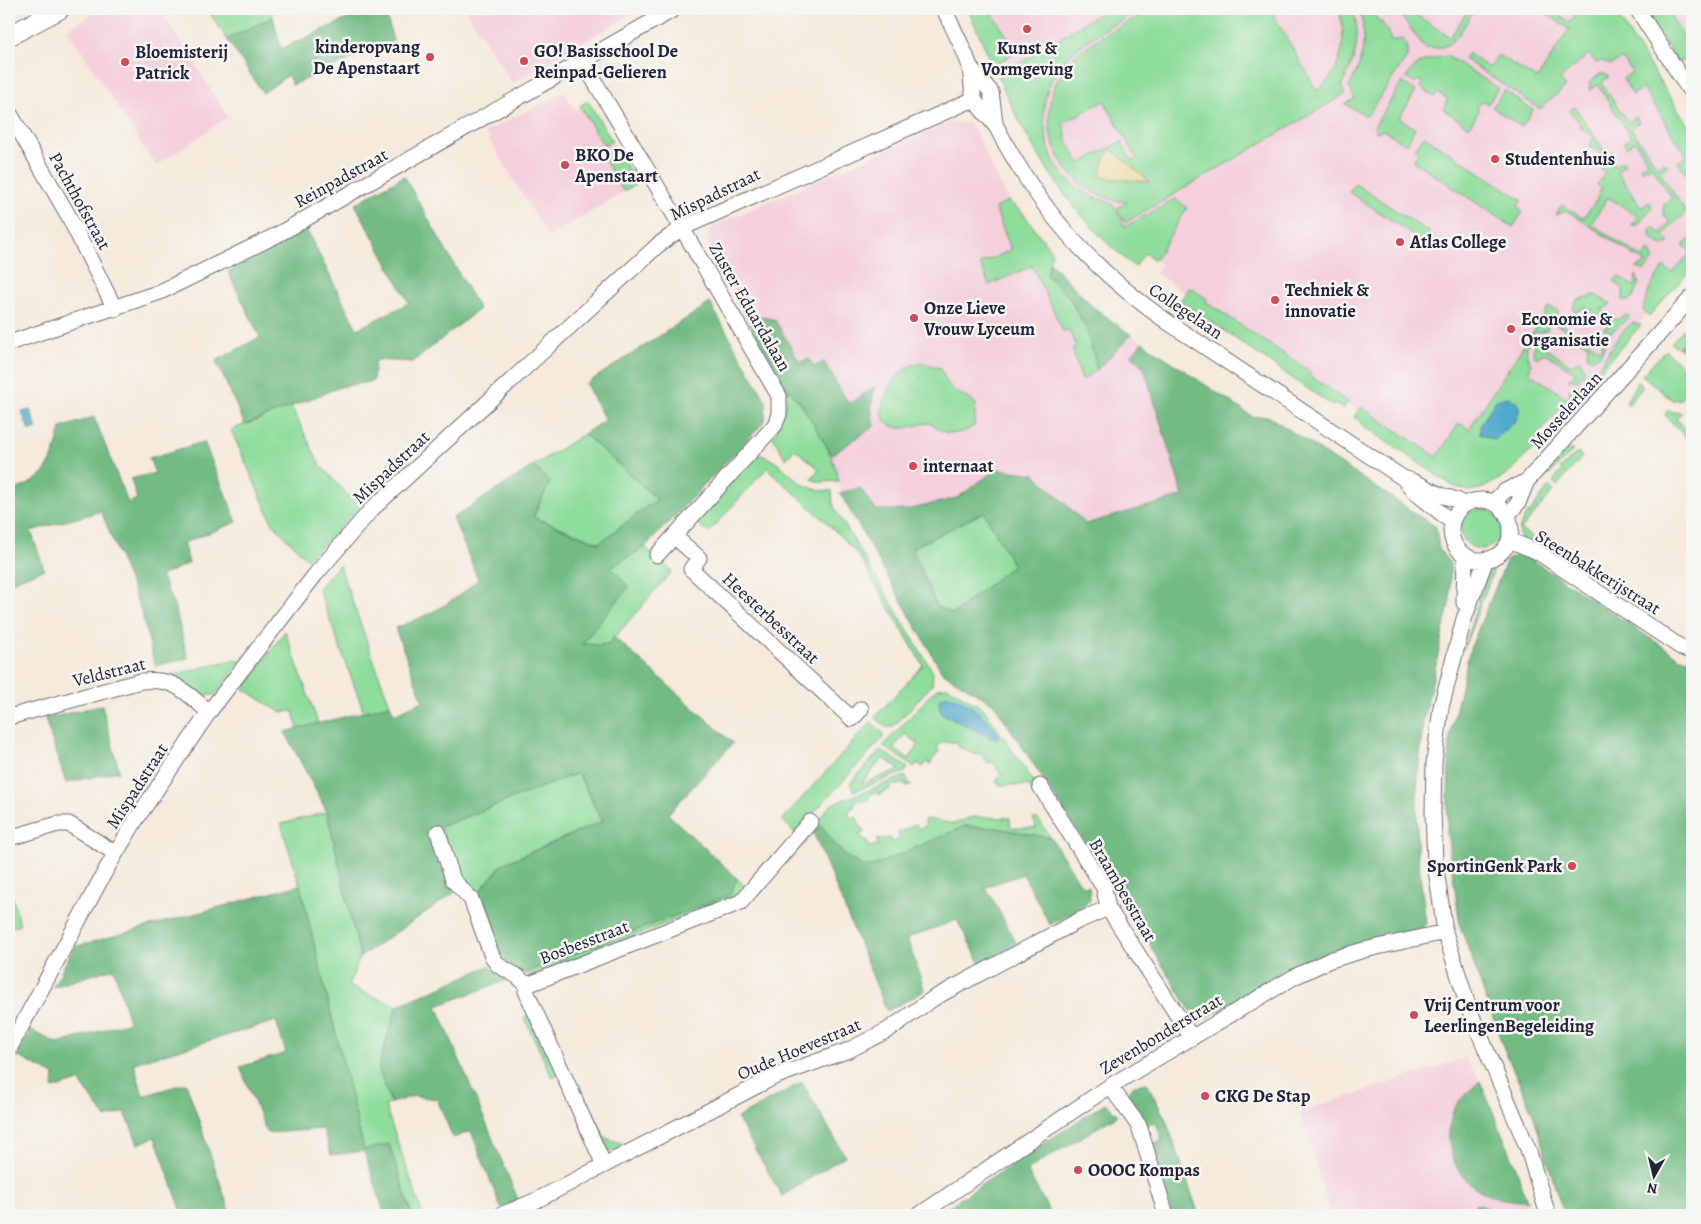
<svg xmlns="http://www.w3.org/2000/svg" width="1701" height="1224" font-family="Alegreya,serif">
<style>
.built{fill:#f4cfdc}
.green{fill:#8edd9b;stroke:#58806b;fill-rule:evenodd}
.forest{fill:#72bc83;stroke:#4a6f5f;fill-rule:evenodd}
.sand{fill:#eeda9e;stroke:#887e6c}
.water{fill:#51a9ce;stroke:#3a6684}
.lines{fill:none;stroke-linecap:round;stroke-linejoin:round}
.minor-casing{stroke:#6c6873;stroke-width:17}
.major-casing{stroke:#6c6873;stroke-width:21}
.minor{stroke:#fff;stroke-width:15}
.major{stroke:#fff;stroke-width:19}
.poi-dot{fill:#d1495b;stroke:#f6f6f2;stroke-width:2}
.labels{text-anchor:middle;dominant-baseline:central;stroke-width:5;stroke-linejoin:round;paint-order:stroke}
.poi-label{font-size:18px;font-weight:bold;fill:#22223b;stroke:#f6f6f2;text-anchor:start}
.street-label{font-size:18px;fill:#22223b;stroke:#f6f6f2}
</style>
<rect width="100%" height="100%" fill="#f6f6f2"/>
<filter id="ink" filterUnits="userSpaceOnUse"><feTurbulence type="fractalNoise" baseFrequency=".02" numOctaves="2"/><feDisplacementMap in="SourceGraphic" scale="10" xChannelSelector="R" yChannelSelector="G"/><feConvolveMatrix kernelMatrix="1 2 1 2 8 2 1 2 1" color-interpolation-filters="sRGB"/></filter>
<filter id="wash" filterUnits="userSpaceOnUse"><feTurbulence type="fractalNoise" baseFrequency=".0096" numOctaves="4" result="noise"/><feDisplacementMap in="SourceGraphic" scale="20" xChannelSelector="R" yChannelSelector="G"/><feGaussianBlur stdDeviation="1.12" result="paint"/><feColorMatrix in="noise" values="0 0 0 0 0 0 0 0 0 0 0 0 0 0 0 0 0 1.4 0 .05"/><feComposite in="paint" operator="in"/></filter>
<g filter="url(#wash)">
<rect width="100%" height="100%" fill="#f5eadb"/>
<path class="built" d="M100,9H160L228,117L156,166L67,29Z
M465,9H641L512,83Z
M968,9H1603L1692,146V264L1534,438L1459,483L1309,375L1311,372L1206,302L1207,299L1186,294L1156,273L1162,265L1146,253L1135,267L1021,124Z
M1649,9H1692V75L1683,60Z
M564,92L575,110L588,101L637,184L548,237L485,132Z
M951,122L969,123L975,131L1008,201L1022,212L1052,252L1046,275L1098,370L1131,335L1142,342L1133,355L1144,368L1183,496L1086,525L1035,475L997,469L957,498L907,510H876L860,488L840,493L839,479L811,421L782,383L712,251L707,240L709,234L713,226Z
M1465,1058L1480,1081L1461,1100L1470,1186L1506,1202L1527,1201L1531,1215L1490,1209L1476,1204L1469,1215H1331L1300,1112Z"/>
<path class="green" d="M207,9H271L273,17L227,39Z
M968,9H989L1017,51L993,66Z
M1106,9H1141C1091,38 1035,61 1045,130C1047,147 1053,165 1066,178C1074,186 1086,194 1098,199C1102,200 1108,201 1112,204C1117,209 1121,221 1125,227L1175,199L1187,208L1155,260L1145,253L1135,267C1072,218 1030,149 998,77Z
M1152,9H1270L1317,91C1343,71 1348,37 1338,9H1353C1361,38 1356,60 1341,86L1345,94L1125,223L1117,208L1127,202C1061,197 1025,118 1067,65C1085,41 1126,24 1152,9ZM1104,101L1137,158L1132,161L1123,146V141L1080,163L1068,144L1063,123Z
M1359,9H1371L1379,22H1382L1386,31L1388,32L1391,41L1403,39L1407,47V57L1367,116L1345,104L1355,99L1349,87C1363,62 1368,37 1359,9Z
M1396,9H1407L1450,37L1469,9H1475C1460,30 1455,52 1425,48Z
M1539,9H1550L1570,22L1581,9H1613L1692,131V170L1686,174L1678,162L1687,156L1643,88L1633,95L1623,79L1632,72L1622,58L1611,65L1602,61L1596,63L1589,54L1560,79L1565,87L1540,109L1464,59L1468,53L1489,68L1498,55L1537,79L1569,29Z
M1643,9H1666L1686,40L1692,36V62L1686,65L1683,60L1678,63Z
M1447,56L1498,88L1488,104L1482,101L1477,107L1479,111L1469,127L1443,109L1448,99L1438,93L1435,97L1420,87L1422,83L1418,80L1415,83L1406,78C1417,60 1427,60 1447,56Z
M1600,74H1605L1609,77L1601,83L1628,122L1636,117L1639,122L1631,128L1657,167L1665,162L1668,165L1660,172L1686,212L1663,235L1670,242C1663,248 1658,243 1651,238L1650,231L1653,226L1660,233L1670,222L1663,215L1664,204L1672,198L1651,166L1642,171L1640,167L1648,162L1635,141L1626,147L1624,142L1631,137L1598,85L1589,90L1590,82Z
M1402,82L1416,91L1399,118L1415,128L1406,144L1383,130L1376,132L1374,127Z
M1504,90L1533,110L1522,127L1492,107Z
M588,101L612,141L604,146L580,106Z
M1575,107L1614,166L1623,161L1625,165L1617,171L1641,207L1650,202L1652,207L1638,225H1632L1637,216L1608,197L1591,224L1643,258L1649,250L1654,259L1645,270L1636,268L1646,263L1567,211L1556,215L1562,205L1583,218L1599,197L1597,195L1602,188L1597,185L1605,173L1601,169L1607,159L1589,146L1594,137L1579,126L1580,123L1569,111Z
M1424,136L1522,200L1518,206L1523,212L1513,227L1413,161L1418,152L1415,149Z
M615,146L637,184L623,191L602,155Z
M1355,184L1430,233L1440,253L1349,192Z
M1008,201L1022,212L1052,252L1046,275L1069,297L1087,330L1097,370L1082,380L1072,349L1076,346L1069,330L1063,331L1032,266L989,285L980,264L1011,250L995,208Z
M1689,239L1692,242V268L1649,316L1643,310L1650,287L1664,267L1672,273L1691,252L1683,245Z
M1636,275L1639,283L1633,297L1627,301L1623,300V288L1614,282L1618,276L1635,287Z
M1190,287L1207,299L1206,302L1311,372L1309,375L1348,402L1343,409L1335,404L1333,406C1282,372 1232,335 1180,301Z
M1595,295L1611,304L1601,310L1617,320L1626,315L1630,317L1611,332L1603,329L1612,324L1586,307L1575,312L1573,308L1577,300Z
M1549,307L1558,311L1557,321L1601,350L1603,339L1605,345L1600,355L1591,359L1587,356L1588,345L1549,320L1547,330L1534,333C1527,345 1523,352 1531,364L1529,373L1569,399L1570,388C1600,382 1609,340 1632,323L1641,325L1580,393L1569,399L1539,433L1535,447L1507,475L1483,488L1470,491L1453,486L1362,425V423L1354,417L1361,407L1437,457L1459,423L1469,429Z
M1692,319V357L1671,343Z
M1544,337L1548,339L1540,345L1571,365L1580,360L1585,371L1578,380L1568,379L1576,373L1545,353L1536,358L1533,354L1534,344Z
M1666,350C1678,363 1690,371 1689,391L1681,399L1672,400L1642,375Z
M920,362L940,368C944,375 946,383 952,389C959,395 969,397 976,404L974,426C965,432 953,436 942,431C938,429 933,424 929,423C918,423 905,431 895,427C872,420 885,392 895,379C902,370 911,365 920,362Z
M1637,382L1643,387L1628,405L1626,402Z
M782,383C808,409 830,444 839,481L820,482L811,479L819,469L795,449L786,459L773,438L786,403Z
M291,406L320,465L359,507L334,534L307,559L273,524L231,430Z
M1667,411L1682,413L1676,418L1692,436V444L1665,415Z
M584,434L657,499L600,543L533,517L550,482L533,466Z
M1564,448L1568,451L1571,449L1573,451L1548,476L1544,471Z
M1578,452L1582,457L1557,486L1553,481L1562,471L1560,469Z
M761,455C791,465 794,492 832,491L833,504L836,511L933,672L932,685L893,727H886L875,717L923,665L868,572C863,551 787,487 767,468L708,533L695,521L756,456Z
M1549,486L1553,491L1521,530L1549,548L1545,552L1521,539C1517,528 1521,524 1527,514H1529Z
M1461 529a20 20 0 1 1 40 0a20 20 0 1 1-40 0Z
M984,512L1014,565L953,614L936,606L912,548Z
M645,547L672,571L608,645L582,644L599,623L611,567Z
M1496,564L1463,650L1489,567Z
M339,565L390,705L364,712L318,588Z
M285,631L318,723L298,729L293,711L280,712L244,689Z
M236,659L241,661L215,695H200L173,677V675Z
M948,687L984,709L1037,786L1001,785L996,782L1001,773L996,769L997,766L990,761L989,764L984,760L985,758L978,753L976,755L957,746L958,742H941L937,748L939,751L930,764L927,762L923,767L917,763L914,767L883,746L937,688ZM905,734L919,744L909,759L893,748Z
M871,722L882,732L883,738L795,833L782,820Z
M881,750L908,768L905,772L854,791L850,783ZM883,758L900,769L862,784V783Z
M578,773L602,822L502,864L475,897L456,879L440,827Z
M905,776L911,785L906,786V783L890,786V789L879,795L877,792L868,796L869,799L865,802L863,799L854,803L855,806L848,812L851,819L856,817L864,832L860,834L864,841L867,840L869,847L878,845L877,840L889,838L892,843L900,839L898,833L916,824L919,829L926,825L924,820L928,819L954,824L971,817L1010,818V825L1014,828H1037L1033,819H1038L1051,838L997,828L965,826L871,867C846,864 835,844 821,825L785,864L782,861L832,804Z
M327,812L360,957L348,986L397,1006L378,1068L391,1103L385,1106L423,1215H412L389,1144L364,1151L300,885L281,824Z
M737,878L745,887L737,896L536,974L528,975L518,971L526,972L730,895Z
M9,885L20,925L9,928Z
M531,1014L559,1074L552,1077L524,1017Z
M579,1084L605,1138L628,1145L615,1153L604,1148L574,1087Z"/>
<path class="forest" d="M369,9L372,15L387,17L393,41L292,85L288,75L263,93L227,39L273,17L281,49Z
M404,176L479,309L413,362L375,360L373,381L340,387L245,425L216,361L260,337L228,272L306,229L357,329L409,303L355,204Z
M1050,262L1092,306L1131,335L1097,370L1087,330L1069,297L1046,275Z
M710,303L766,401L765,421L645,547L611,567L629,587L582,644L608,645L614,637L733,743L668,814L737,878L730,895L526,972L514,970L500,963L475,897L503,864L603,821L578,773L435,829L454,893L360,957L327,812L285,732L390,705L394,714L423,701L395,628C427,616 453,604 478,579L453,518L533,466L550,482L533,517L599,543L657,499L584,434L605,420L586,384Z
M747,303L755,315L775,320L800,363L808,358L814,367L824,362L849,404L874,387L871,409L874,426L832,455L800,402L782,383L741,306Z
M1692,332V357L1678,348Z
M1142,342L1253,417L1268,416L1436,527L1439,549L1450,564V600L1423,723L1417,788V848L1426,924L1422,928L1338,948L1291,966L1206,1018H1195L1111,882L994,704L942,672L840,493L860,488L876,510H907L957,498L997,469L1035,474L1086,524L1183,496L1144,368L1132,355ZM984,512L1013,565L953,614L936,606L912,548Z
M94,417L128,503L137,499L131,479L155,473L149,458L204,442L237,522L183,543L189,563L161,576L174,605L188,658L155,666L141,610L101,511L31,531L44,569L9,583V492C47,480 52,465 61,428Z
M1518,555L1529,558L1680,658L1692,659V1215H1564L1533,1114L1503,1046L1460,926L1447,833L1450,734L1470,649L1507,560Z
M102,705L119,771L66,783L45,719Z
M821,825C835,844 846,864 871,867L965,826L997,828L1051,838L1082,886H1089L1090,900L1083,907L1050,925L1023,874L986,887L1017,944L981,964L957,920L907,938L925,991L887,1011L814,834Z
M300,885L364,1150L389,1144L412,1215H385L364,1151L331,1155L323,1129L267,1133L240,1067L286,1053L276,1021L134,1063L143,1096L186,1083L231,1215H183L155,1137L138,1144L125,1112L106,1118L79,1081L53,1089L54,1075L17,1056L30,1030L58,1044L129,1022L114,968L53,987L74,947Z
M489,966L507,980L437,1006L519,1202L501,1208L471,1131L453,1138L437,1099L414,1096L391,1103L378,1068L397,1006Z
M1480,1081L1514,1162L1527,1201C1491,1202 1457,1186 1450,1147C1448,1135 1449,1121 1454,1109C1460,1098 1472,1089 1480,1081Z
M802,1082L845,1156L782,1196L737,1118Z
M1147,1083L1166,1120L1199,1215H1172L1151,1144L1162,1141L1156,1123L1145,1126L1128,1101L1127,1094L1134,1085Z
M1105,1103L1118,1115L1027,1170L1051,1215H936Z
M1476,1204L1490,1209L1525,1215H1469Z"/>
<path class="sand" d="M1111,149L1150,182L1100,177L1105,158Z"/>
<path class="water" d="M1509,397L1516,402L1520,409L1516,420L1495,440L1480,434V426L1496,400Z
M30,410L37,428L29,431L22,412Z
M948,695C969,700 986,718 999,735L996,740L941,713L939,703L940,698Z"/>
</g>
<g filter="url(#ink)">
<g class="lines">
<g class="minor-casing">
<path id="minor" d="M944,9C952,27 963,46 969,64C972,75 971,88 974,98C977,107 992,119 997,128C1041,212 1091,269 1169,323L1403,478L1416,493L1452,522
M1637,9L1692,94
M583,62L682,228L779,396V414L775,425L657,555
M971,68L991,92L995,122
M9,112L68,215L115,309
M9,343L160,292L277,235L674,9
M1403,478C1421,483 1426,489 1441,495C1449,499 1458,498 1464,505
M1451 530a30 30 0 1 1 60 0a30 30 0 1 1-60 0Z
M1493,502L1505,491L1527,481
M1507,516L1518,503L1527,481L1692,297
M674,536L699,558L691,569L852,719L861,709
M1509,540L1536,551L1682,648L1692,651
M1486,559L1464,619L1441,707L1434,763L1433,813L1435,862L1445,932L1469,1009L1528,1149L1548,1215
M1464,603L1465,555
M9,717L141,681C175,677 185,692 209,712
M1040,786L1104,888L1108,908L1192,1038
M438,832L453,880L471,899L492,956L498,965L517,976L527,985
M9,838L58,824H69L115,853
M9,1049L107,868L137,818L209,712L315,575L371,510L658,245L682,228L974,99
M1110,1086L1139,1126L1166,1215
M604,1165L526,991L527,985L741,902L810,822
M501,1215L537,1200L774,1077L849,1050L888,1030L934,998L1078,921L1108,908
M919,1215L1110,1086L1294,977L1330,960L1364,950L1445,932"/>
</g>
<g class="major-casing">
<path id="major" d="M9,36L60,9"/>
</g>
<use href="#minor" class="minor"/>
<use href="#major" class="major"/>
</g>
</g>
<g class="poi-dot">
<circle cx="1027" cy="29" r="5"/>
<circle cx="430" cy="57" r="5"/>
<circle cx="524" cy="61" r="5"/>
<circle cx="125" cy="62" r="5"/>
<circle cx="1495" cy="159" r="5"/>
<circle cx="565" cy="165" r="5"/>
<circle cx="1400" cy="242" r="5"/>
<circle cx="1275" cy="300" r="5"/>
<circle cx="914" cy="318" r="5"/>
<circle cx="1511" cy="329" r="5"/>
<circle cx="913" cy="466" r="5"/>
<circle cx="1572" cy="866" r="5"/>
<circle cx="1414" cy="1015" r="5"/>
<circle cx="1205" cy="1096" r="5"/>
<circle cx="1078" cy="1170" r="5"/>
</g>
<g class="labels">
<g class="poi-label">
<text x="420" y="47" text-anchor="end">kinderopvang<tspan x="420" dy="21">De Apenstaart</tspan></text>
<text x="1027" y="48" text-anchor="middle">Kunst &amp;<tspan x="1027" dy="21">Vormgeving</tspan></text>
<text x="534" y="51">GO! Basisschool De<tspan x="534" dy="21">Reinpad-Gelieren</tspan></text>
<text x="135" y="52">Bloemisterij<tspan x="135" dy="21">Patrick</tspan></text>
<text x="575" y="155">BKO De<tspan x="575" dy="21">Apenstaart</tspan></text>
<text x="1505" y="159">Studentenhuis</text>
<text x="1410" y="242">Atlas College</text>
<text x="1285" y="290">Techniek &amp;<tspan x="1285" dy="21">innovatie</tspan></text>
<text x="924" y="308">Onze Lieve<tspan x="924" dy="21">Vrouw Lyceum</tspan></text>
<text x="1521" y="319">Economie &amp;<tspan x="1521" dy="21">Organisatie</tspan></text>
<text x="923" y="466">internaat</text>
<text x="1562" y="866" text-anchor="end">SportinGenk Park</text>
<text x="1424" y="1005">Vrij Centrum voor<tspan x="1424" dy="21">LeerlingenBegeleiding</tspan></text>
<text x="1215" y="1096">CKG De Stap</text>
<text x="1088" y="1170">OOOC Kompas</text>
</g>
<g class="street-label">
<text transform="translate(341 178) rotate(-29)">Reinpadstraat</text>
<text transform="translate(715 194) rotate(-26)">Mispadstraat</text>
<text transform="translate(80 201) rotate(61)">Pachthofstraat</text>
<text transform="translate(750 307) rotate(60)">Zuster Eduardalaan</text>
<text transform="translate(1186 311) rotate(34)">Collegelaan</text>
<text transform="translate(1566 410) rotate(-48)">Mosselerlaan</text>
<text transform="translate(391 467) rotate(-43)">Mispadstraat</text>
<text transform="translate(1598 572) rotate(32)">Steenbakkerijstraat</text>
<text transform="translate(771 618) rotate(43)">Heesterbesstraat</text>
<text transform="translate(109 672) rotate(-14)">Veldstraat</text>
<text transform="translate(137 786) rotate(-57)">Mispadstraat</text>
<text transform="translate(1123 890) rotate(60)">Braambesstraat</text>
<text transform="translate(584 942) rotate(-21)">Bosbesstraat</text>
<text transform="translate(1161 1034) rotate(-31)">Zevenbonderstraat</text>
<text transform="translate(799 1049) rotate(-23)">Oude Hoevestraat</text>
</g>
</g>
<rect width="1701" height="1224" fill="none" stroke="#f6f6f2" stroke-width="30"/>
<g transform="translate(1654 1176) rotate(188)" stroke="#f6f6f2" stroke-width="4" paint-order="stroke">
<path d="M0-4L9 19L0 12L-9 19Z" fill="#22223b"/>
<text y="-8" font-size="14" font-weight="bold" text-anchor="middle" fill="#22223b">N</text>
</g>
</svg>
